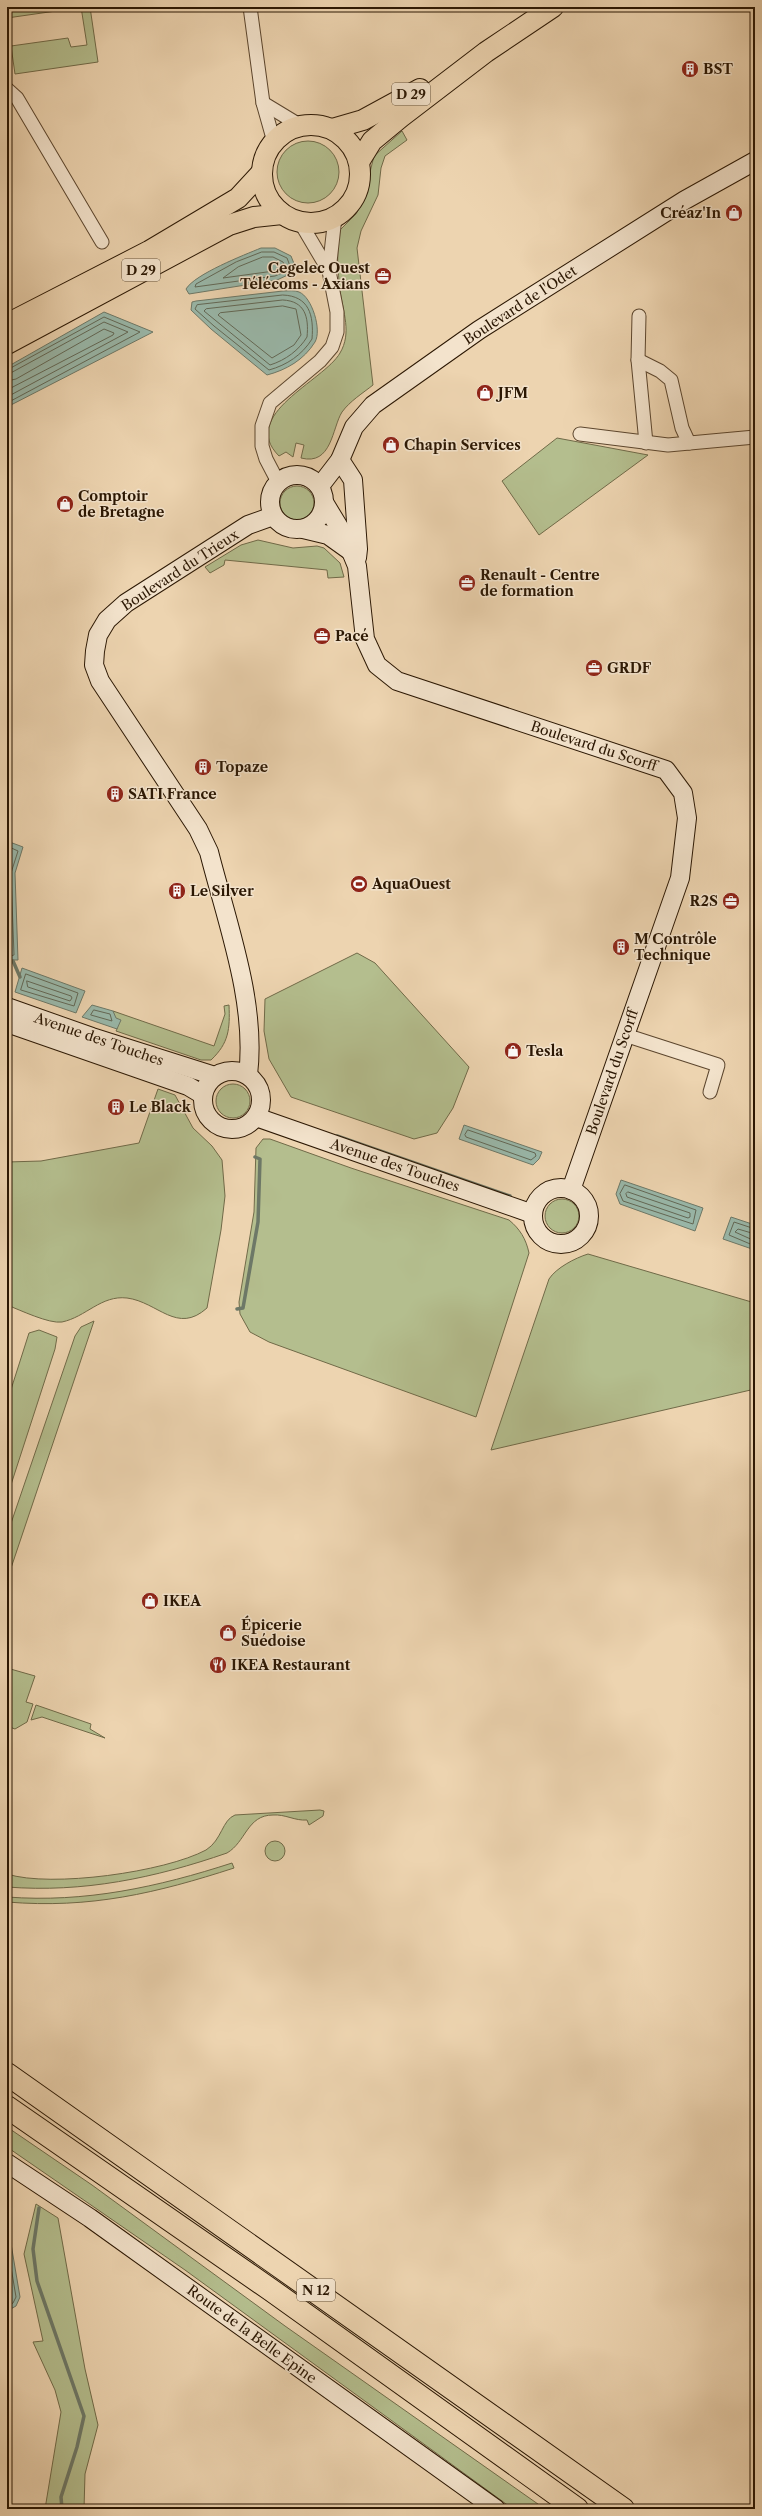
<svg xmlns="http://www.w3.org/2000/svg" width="762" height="2516" viewBox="0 0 762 2516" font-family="'Libre Caslon Text',serif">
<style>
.green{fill:#b4be8e;stroke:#706a48}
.water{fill:#99b8aa;stroke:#6d7867}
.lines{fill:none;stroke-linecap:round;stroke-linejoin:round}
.shore{stroke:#626856;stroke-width:1}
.stream{stroke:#6d7867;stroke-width:3.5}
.street-casing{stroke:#5c462e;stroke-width:15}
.secondary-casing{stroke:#2b1703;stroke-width:20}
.primary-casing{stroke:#2b1703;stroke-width:22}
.highway-casing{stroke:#2b1703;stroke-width:24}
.street{stroke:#f3e3cc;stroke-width:13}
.secondary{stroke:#f3e3cc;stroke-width:18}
.primary{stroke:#edd4b0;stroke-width:20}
.highway{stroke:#edd4b0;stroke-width:22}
.labels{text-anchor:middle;stroke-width:3;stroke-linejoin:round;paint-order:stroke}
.shield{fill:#f3e3cc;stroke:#67543f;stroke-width:1}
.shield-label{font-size:13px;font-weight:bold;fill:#2b1703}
.poi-label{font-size:14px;font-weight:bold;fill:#2b1703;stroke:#f3e3cc;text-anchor:start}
.street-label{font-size:14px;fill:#2b1703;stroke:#f3e3cc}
</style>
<rect width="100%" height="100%" fill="#edd4b0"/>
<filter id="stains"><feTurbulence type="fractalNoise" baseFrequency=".005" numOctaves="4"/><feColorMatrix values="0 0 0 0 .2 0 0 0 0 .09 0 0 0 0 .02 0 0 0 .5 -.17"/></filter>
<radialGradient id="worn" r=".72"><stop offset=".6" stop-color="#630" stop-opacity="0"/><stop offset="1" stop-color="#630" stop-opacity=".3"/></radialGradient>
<!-- green -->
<g class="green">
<path d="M 7,7 L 63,7 L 63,10 L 7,18 Z"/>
<path d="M 81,7 L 90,7 L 98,62 L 15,74 L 11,46 L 68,38 L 71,47 L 87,45 Z"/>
<path d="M 402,131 L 407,140 L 385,156 L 381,168 L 378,195 L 361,231 L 357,248 L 373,385 C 363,393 350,401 342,412 C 332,428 332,466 301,458 L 304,445 L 296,443 L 293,457 L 286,452 L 279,456 C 238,415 324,381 340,353 C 352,333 343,312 340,291 C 338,271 336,250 340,230 L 356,214 L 363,200 L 374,156 Z"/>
<circle cx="308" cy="172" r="31"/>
<path d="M 557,438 L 648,455 L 539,535 L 502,481 Z"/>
<circle cx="297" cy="503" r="17"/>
<path d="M 258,540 L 293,548 L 317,546 L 324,548 L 340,563 L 344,577 L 328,578 L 327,570 L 225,560 L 224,565 L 210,573 L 205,567 L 241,545 Z"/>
<path d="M 357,953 L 375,963 L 469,1067 L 453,1108 L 437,1133 L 414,1139 L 291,1097 L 269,1059 L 264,1031 L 265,999 Z"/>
<path d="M 229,1005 C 230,1029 229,1043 211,1060 L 201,1060 L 116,1031 L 117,1029 L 113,1011 L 214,1046 L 225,1014 L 224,1006 Z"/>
<circle cx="233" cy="1101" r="17"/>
<path d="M 158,1089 L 175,1095 L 193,1128 L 212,1146 L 222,1160 L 225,1196 L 221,1230 L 207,1308 C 177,1335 158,1302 127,1298 C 101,1295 86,1317 62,1322 C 49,1324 20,1310 7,1305 L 7,1162 L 41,1161 L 139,1143 Z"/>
<path d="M 263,1139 L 270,1139 L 351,1168 L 509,1220 C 520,1229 526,1239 529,1253 L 476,1417 L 269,1342 L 250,1332 L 240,1314 L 239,1302 L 254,1212 L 256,1148 Z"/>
<circle cx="562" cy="1216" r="17"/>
<path d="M 588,1254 L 755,1303 L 755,1389 L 491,1450 L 549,1279 C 556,1268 575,1258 588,1254 Z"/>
<path d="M 94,1321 L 7,1580 L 7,1535 L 75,1336 L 81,1327 Z"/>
<path d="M 39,1330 L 57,1337 L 55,1349 L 7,1497 L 7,1402 L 29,1333 Z"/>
<path d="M 7,1668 L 35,1676 L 26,1702 L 33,1704 L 27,1722 L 15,1729 L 7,1726 Z"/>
<path d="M 36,1705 L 91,1724 L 90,1729 L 105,1738 L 42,1717 L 31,1720 Z"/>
<path d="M 320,1810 L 324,1811 L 323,1816 L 309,1825 L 307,1820 C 295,1821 285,1814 273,1815 C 247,1815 246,1842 227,1853 C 155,1878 83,1893 7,1887 L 7,1874 C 51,1888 165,1872 206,1850 C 222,1840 222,1820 235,1815 Z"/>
<circle cx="275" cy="1851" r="10"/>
<path d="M 232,1863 L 234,1868 C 157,1893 90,1909 7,1902 L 7,1897 C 85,1903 158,1887 232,1863 Z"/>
<path d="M 7,2127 L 92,2185 L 285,2326 L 545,2509 L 513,2509 L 185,2270 L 7,2147 Z"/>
<path d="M 36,2204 L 58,2218 L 85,2369 L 98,2425 L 85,2474 L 84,2509 L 45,2509 L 61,2412 L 55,2390 L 33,2342 L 43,2341 L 24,2254 Z"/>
</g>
<!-- water -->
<g class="water">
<path d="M 261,248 L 275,248 L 291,256 L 295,266 L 292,273 L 277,280 L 189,294 L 186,289 C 195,274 244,255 261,248 Z"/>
<path d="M 283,291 C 288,291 295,290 299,292 C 312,297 322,330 315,342 C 304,360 286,370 267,375 L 211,329 L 191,310 L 192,302 L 196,301 Z"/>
<path d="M 104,312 L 153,332 L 7,407 L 7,367 Z"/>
<path d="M 7,841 L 23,847 L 15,873 L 18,960 L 7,960 Z"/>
<path d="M 22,968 L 85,991 L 76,1013 L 15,992 Z"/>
<path d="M 92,1005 L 113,1011 L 116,1018 L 121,1020 L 117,1029 L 82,1017 Z"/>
<path d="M 464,1125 L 542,1152 L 539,1159 L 533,1165 L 459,1139 Z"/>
<path d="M 621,1180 L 703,1208 L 695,1231 L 620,1204 L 616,1194 Z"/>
<path d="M 731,1217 L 755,1225 L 755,1250 L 723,1239 Z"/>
<path d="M 7,2220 L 20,2297 L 16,2306 L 7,2311 Z"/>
</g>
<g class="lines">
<!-- shore -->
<g class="shore">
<path d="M 262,252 L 274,252 L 287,258 L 290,266 L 289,270 L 275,276 L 195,287 L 196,284 L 236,262 Z"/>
<path d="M 263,257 L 273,257 L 283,262 L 285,266 L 274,271 L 223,278 L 238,267 Z"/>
<path d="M 283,295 C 309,296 314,315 312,339 C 302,355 287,365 269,370 L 214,326 L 195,309 L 197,305 Z"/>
<path d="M 283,300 C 305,301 309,317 307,337 C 299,350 286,360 270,365 L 204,311 L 206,309 Z"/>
<path d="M 283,306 L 296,309 L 301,335 L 294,345 L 272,358 L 218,315 L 220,313 Z"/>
<path d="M 7,370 L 104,317 L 140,332 L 7,403"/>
<path d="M 7,375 L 104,322 L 128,332 L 7,397"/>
<path d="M 7,381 L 16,379 L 104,329 L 114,333 L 113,335 L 7,390"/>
<path d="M 7,846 L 18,851 L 11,873 L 14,955 L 7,957"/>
<path d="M 26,974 L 78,993 L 74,1006 L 21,990 Z"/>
<path d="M 27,981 L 71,996 L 72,998 L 70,1001 L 28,987 Z"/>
<path d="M 94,1010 L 110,1014 L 112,1021 L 91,1015 Z"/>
<path d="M 468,1130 L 535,1153 L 536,1156 L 531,1160 L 466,1137 L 465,1135 Z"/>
<path d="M 625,1185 L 696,1210 L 693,1224 L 623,1201 L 620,1194 Z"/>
<path d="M 628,1192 L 690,1213 L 690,1217 L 688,1218 L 627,1197 L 626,1194 Z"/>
<path d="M 755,1229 L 734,1222 L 729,1235 L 755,1246"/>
<path d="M 755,1234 L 738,1229 L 735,1232 L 755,1241"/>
<path d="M 7,2243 L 16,2297 L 13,2303 L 7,2307"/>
</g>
<!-- stream -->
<g class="stream">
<path d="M 13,961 L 20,977"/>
<path d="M 337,1136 L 510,1196"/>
<path d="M 237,1309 L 243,1308 L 258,1222 L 260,1159 L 255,1157"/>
<path d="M 39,2208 L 33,2249 L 37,2281 L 84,2416 L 77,2447 L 61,2497 L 62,2509"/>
</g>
<defs>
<g id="street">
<path d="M 250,7 L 263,103 L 274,142"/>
<path d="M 7,89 L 17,98 L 102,242"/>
<path d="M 263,103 L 301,126"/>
<path d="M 300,222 L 329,271"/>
<path d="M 639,316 L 638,360 L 646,443"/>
<path d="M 638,360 L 660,371 L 671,380 L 682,428 L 689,443"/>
<path d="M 580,434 L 668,445 L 755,437"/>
<path d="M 278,482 L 266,459 L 262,446 L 262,426 L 270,403 L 320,361 L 332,347 L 337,332 L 337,312 L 329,271 L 335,217"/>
<path d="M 625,1035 L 718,1065 L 710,1092"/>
</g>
<g id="secondary">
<path d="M 340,460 L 353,480 L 358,549 L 357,558"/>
<circle cx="297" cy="502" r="27"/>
<path d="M 320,486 L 340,460 L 354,427 L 373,405 L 479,330 L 685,200 L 755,161"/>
<path d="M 325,504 L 345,537 L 357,566 L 365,639 L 377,665 L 397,681 L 666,770 L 683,793 L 687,818 L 680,878 L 571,1190"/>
<path d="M 303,529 L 328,535 L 349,550"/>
<path d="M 7,1007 L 92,1037 L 215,1076"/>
<path d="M 7,1023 L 188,1086 L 203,1095"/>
<circle cx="232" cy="1100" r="29"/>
<path d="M 248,1075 C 257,1003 227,923 209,852 L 198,829 L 100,681 L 94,665 L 95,651 L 98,635 L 107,620 L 126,603 L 248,525 L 273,516"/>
<path d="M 256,1117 L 533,1214"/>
<circle cx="561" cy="1216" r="28"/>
<path d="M 7,2163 L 90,2218 L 496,2509"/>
</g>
<g id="primary">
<circle cx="311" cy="174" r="49"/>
<path d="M 332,129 L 363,120 L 420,89"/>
<path d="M 359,162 L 372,141 L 401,117 L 486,52 L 553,7"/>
<path d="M 7,324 L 149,251 L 238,198 L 262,172"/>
<path d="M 7,344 L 229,225 L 254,217 L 282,214"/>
</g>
<g id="highway">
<path d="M 7,2074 L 623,2509"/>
<path d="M 7,2107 L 271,2290 L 577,2509"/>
</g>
</defs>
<!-- street casing -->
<use href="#street" class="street-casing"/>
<!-- secondary casing -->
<use href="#secondary" class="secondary-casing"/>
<!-- primary casing -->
<use href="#primary" class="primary-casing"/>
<!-- highway casing -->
<use href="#highway" class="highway-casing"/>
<!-- street -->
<use href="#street" class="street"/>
<!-- secondary -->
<use href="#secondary" class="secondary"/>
<!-- primary -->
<use href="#primary" class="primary"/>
<!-- highway -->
<use href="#highway" class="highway"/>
</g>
<!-- icons -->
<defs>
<symbol id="building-disc" viewBox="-11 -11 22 22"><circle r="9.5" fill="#8f2418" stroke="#f3e3cc"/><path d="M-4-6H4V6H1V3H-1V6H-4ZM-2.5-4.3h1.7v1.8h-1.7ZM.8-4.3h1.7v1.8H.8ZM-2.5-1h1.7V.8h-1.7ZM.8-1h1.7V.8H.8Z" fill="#fff"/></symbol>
<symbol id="shop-disc" viewBox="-11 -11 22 22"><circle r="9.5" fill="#8f2418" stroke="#f3e3cc"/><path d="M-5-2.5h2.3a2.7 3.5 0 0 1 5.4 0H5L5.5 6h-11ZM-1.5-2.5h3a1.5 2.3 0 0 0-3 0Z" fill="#fff"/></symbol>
<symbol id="office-disc" viewBox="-11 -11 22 22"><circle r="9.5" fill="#8f2418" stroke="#f3e3cc"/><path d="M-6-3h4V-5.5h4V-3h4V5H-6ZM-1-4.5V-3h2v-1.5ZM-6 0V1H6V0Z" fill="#fff"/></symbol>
<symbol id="stadium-disc" viewBox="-11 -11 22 22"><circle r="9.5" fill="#8f2418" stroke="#f3e3cc"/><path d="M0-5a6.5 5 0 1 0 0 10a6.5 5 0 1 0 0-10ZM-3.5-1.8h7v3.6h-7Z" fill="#fff"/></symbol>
<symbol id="restaurant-disc" viewBox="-11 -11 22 22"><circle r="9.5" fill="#8f2418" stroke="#f3e3cc"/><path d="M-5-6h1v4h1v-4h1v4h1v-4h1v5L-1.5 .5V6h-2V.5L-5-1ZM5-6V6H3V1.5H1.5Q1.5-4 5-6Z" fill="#fff"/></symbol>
</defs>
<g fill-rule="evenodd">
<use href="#building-disc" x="680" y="59" width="20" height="20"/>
<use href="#shop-disc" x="724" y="203" width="20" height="20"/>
<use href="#office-disc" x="373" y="266" width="20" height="20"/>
<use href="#shop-disc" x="475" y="383" width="20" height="20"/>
<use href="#shop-disc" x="381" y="435" width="20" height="20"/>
<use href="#shop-disc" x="55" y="494" width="20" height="20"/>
<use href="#office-disc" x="457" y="573" width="20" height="20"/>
<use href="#office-disc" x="312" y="626" width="20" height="20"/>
<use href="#office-disc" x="584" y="658" width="20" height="20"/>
<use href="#building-disc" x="193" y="757" width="20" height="20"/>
<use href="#building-disc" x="105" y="784" width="20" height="20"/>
<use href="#stadium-disc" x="349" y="874" width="20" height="20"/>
<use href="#building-disc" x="167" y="881" width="20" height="20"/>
<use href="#office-disc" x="721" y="891" width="20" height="20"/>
<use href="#building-disc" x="611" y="937" width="20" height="20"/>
<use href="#shop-disc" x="503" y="1041" width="20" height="20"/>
<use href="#building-disc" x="106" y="1097" width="20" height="20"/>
<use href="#shop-disc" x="140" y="1591" width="20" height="20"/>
<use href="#shop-disc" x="218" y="1623" width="20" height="20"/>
<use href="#restaurant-disc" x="208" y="1655" width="20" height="20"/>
</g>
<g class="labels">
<!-- shield labels -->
<g class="shield">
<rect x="392" y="83" width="38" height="22" rx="3"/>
<rect x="122" y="259" width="38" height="22" rx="3"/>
<rect x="297" y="2279" width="38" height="22" rx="3"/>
</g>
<g class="shield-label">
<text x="411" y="99">D 29</text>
<text x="141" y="275">D 29</text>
<text x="316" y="2295">N 12</text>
</g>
<!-- poi labels -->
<g class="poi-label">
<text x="703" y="74">BST</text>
<text x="721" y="218" text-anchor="end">Créaz'In</text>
<text x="370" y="273" text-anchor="end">Cegelec Ouest<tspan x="370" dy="16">Télécoms - Axians</tspan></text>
<text x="498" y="398">JFM</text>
<text x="404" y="450">Chapin Services</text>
<text x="78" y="501">Comptoir<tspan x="78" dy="16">de Bretagne</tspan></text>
<text x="480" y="580">Renault - Centre<tspan x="480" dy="16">de formation</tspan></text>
<text x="335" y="641">Pacé</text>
<text x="607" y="673">GRDF</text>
<text x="216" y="772">Topaze</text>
<text x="128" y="799">SATI France</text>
<text x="372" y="889">AquaOuest</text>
<text x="190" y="896">Le Silver</text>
<text x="718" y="906" text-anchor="end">R2S</text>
<text x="634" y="944">M Contrôle<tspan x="634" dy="16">Technique</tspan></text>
<text x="526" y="1056">Tesla</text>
<text x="129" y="1112">Le Black</text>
<text x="163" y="1606">IKEA</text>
<text x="241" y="1630">Épicerie<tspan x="241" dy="16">Suédoise</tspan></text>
<text x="231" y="1670">IKEA Restaurant</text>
</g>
<!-- street labels -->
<g class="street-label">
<text transform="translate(520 305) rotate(-33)" y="5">Boulevard de l'Odet</text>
<text transform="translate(180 570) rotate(-33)" y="5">Boulevard du Trieux</text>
<text transform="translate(594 746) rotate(18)" y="5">Boulevard du Scorff</text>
<text transform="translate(99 1039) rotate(19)" y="5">Avenue des Touches</text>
<text transform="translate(612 1072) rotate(-71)" y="5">Boulevard du Scorff</text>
<text transform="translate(395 1165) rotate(19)" y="5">Avenue des Touches</text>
<text transform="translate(252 2334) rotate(36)" y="5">Route de la Belle Epine</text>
</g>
</g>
<!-- margin -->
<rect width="762" height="2516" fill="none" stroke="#edd4b0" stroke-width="24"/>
<rect x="8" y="8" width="746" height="2500" fill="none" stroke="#2b1703" stroke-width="2"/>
<rect x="12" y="12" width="738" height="2492" fill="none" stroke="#2b1703"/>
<rect width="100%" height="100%" filter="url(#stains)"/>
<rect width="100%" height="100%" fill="url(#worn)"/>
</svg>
